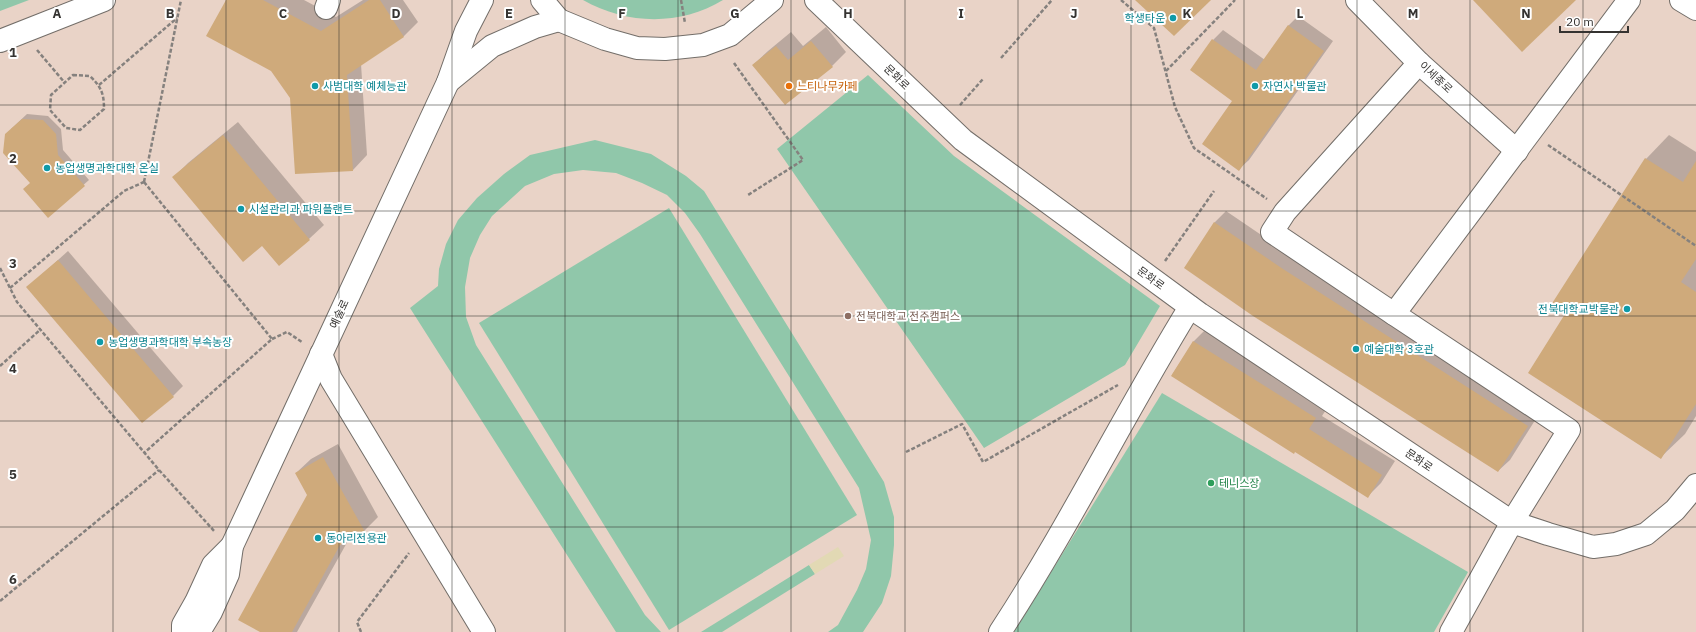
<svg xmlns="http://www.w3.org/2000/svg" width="1696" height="632" viewBox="0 0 1696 632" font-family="'IBM Plex Sans','Noto Sans KR',sans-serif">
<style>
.education{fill:#e9d3c7}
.green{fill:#90c7aa}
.sand{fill:#e2d9b4}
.shadow{fill:#0003}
.building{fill:#cfaa7b}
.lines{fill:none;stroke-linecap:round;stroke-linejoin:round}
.minor-casing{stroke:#736e69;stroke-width:24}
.path{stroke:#85817e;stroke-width:2.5;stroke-dasharray:4 2;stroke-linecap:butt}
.minor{stroke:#fff;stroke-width:22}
.grid{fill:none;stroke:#353331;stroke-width:1;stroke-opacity:0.55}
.culture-dot{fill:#0f9aa8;stroke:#fff;stroke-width:1.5}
.food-dot{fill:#e8710a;stroke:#fff;stroke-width:1.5}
.education-dot{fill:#8d6e63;stroke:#fff;stroke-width:1.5}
.leisure-dot{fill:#2e9e5b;stroke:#fff;stroke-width:1.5}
.labels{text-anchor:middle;stroke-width:4;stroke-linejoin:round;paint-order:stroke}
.culture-label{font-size:11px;fill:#0d838f;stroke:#fff;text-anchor:start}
.street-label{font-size:11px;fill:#353331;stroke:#fff}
.food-label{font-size:11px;fill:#c56008;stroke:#fff;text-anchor:start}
.education-label{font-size:11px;fill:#785e54;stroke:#fff;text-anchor:start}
.leisure-label{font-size:11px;fill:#27864d;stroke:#fff;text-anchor:start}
.grid-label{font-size:13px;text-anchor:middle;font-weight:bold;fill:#353331;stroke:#fff;stroke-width:4;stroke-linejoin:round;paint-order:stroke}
</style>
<rect width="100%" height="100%" fill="#e6e1db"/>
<!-- education -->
<rect class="education" x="0" y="0" width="1696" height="632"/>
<!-- green -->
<g class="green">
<path d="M 0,0 L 29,0 L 0,11 Z"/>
<path d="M 583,0 L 723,0 C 680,26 627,25 583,0 Z"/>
<path d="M 868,75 L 954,156 L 1160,306 L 1125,365 L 984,448 L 777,149 Z"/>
<path d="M 595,140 L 651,154 L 686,176 L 704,191 L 884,482 L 894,517 L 894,545 L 891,576 L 882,603 L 863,632 L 828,632 L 838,625 L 857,590 L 866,569 L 871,540 L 859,488 L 700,234 L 685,213 L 667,195 L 642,183 L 616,173 L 583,170 L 554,174 L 525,186 L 492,216 L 480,235 L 470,258 L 465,287 L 466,317 L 476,345 L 645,615 L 661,632 L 616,632 L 410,308 L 438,286 L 439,269 L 446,244 L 458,220 L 477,198 L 504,174 L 530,155 Z"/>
<path d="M 669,208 L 857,515 L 669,630 L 479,323 Z"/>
<path d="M 1162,393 L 1468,572 L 1434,632 L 1014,632 Z"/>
<path d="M 809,565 L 815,574 L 722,632 L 701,632 Z"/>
</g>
<!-- sand -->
<path class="sand" d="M 838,547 L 844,556 L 815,574 L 809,565 Z"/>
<!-- shadow -->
<g class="shadow">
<path d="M 227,0 L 304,0 L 336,17 L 363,0 L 403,0 L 418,22 L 404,36 L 361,64 L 367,155 L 353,170 L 291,98 Z"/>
<path d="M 1298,16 L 1333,41 L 1249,160 L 1239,169 L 1234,100 L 1191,70 L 1213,40 L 1223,30 L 1265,60 L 1288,26 Z"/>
<path d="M 826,27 L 846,52 L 832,66 L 753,65 L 768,51 L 791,32 L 803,46 Z"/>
<path d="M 27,114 L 48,116 L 61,129 L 63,150 L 89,180 L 48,216 L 31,183 L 11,129 Z"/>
<path d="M 238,122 L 324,225 L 309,239 L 262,245 L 174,177 L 188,163 Z"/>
<path d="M 1669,135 L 1696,152 L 1696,416 L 1685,434 L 1661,457 L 1567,314 L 1646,159 Z"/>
<path d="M 1226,211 L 1295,258 L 1539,414 L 1510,460 L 1498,471 L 1185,268 L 1215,222 Z"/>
<path d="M 68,251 L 183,386 L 173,396 L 28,287 Z"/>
<path d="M 1207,328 L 1329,405 L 1322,416 L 1395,461 L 1381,483 L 1368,496 L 1172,375 L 1194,341 Z"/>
<path d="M 338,444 L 378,517 L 364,531 L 349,539 L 297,632 L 262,632 L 308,495 L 296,473 L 311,459 Z"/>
</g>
<!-- building -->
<g class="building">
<path d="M 226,0 L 263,0 L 321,31 L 369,0 L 380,0 L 404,37 L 347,75 L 353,171 L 295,174 L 290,98 L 271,71 L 206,36 Z"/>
<path d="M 1135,0 L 1211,0 L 1174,36 Z"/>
<path d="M 1473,0 L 1576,0 L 1522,52 Z"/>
<path d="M 1288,25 L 1324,51 L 1239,171 L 1202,144 L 1232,101 L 1190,70 L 1212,39 L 1256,70 Z"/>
<path d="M 811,41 L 833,67 L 785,105 L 752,65 L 776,46 L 788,60 Z"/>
<path d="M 22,119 L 43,120 L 56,134 L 58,155 L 85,186 L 48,218 L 23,189 L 30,183 L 3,153 L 5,134 Z"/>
<path d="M 223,135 L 310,240 L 279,266 L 262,246 L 243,262 L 172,177 Z"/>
<path d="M 1645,158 L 1683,182 L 1696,161 L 1696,259 L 1681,282 L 1696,292 L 1696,404 L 1661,459 L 1528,373 L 1565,314 L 1551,305 Z"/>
<path d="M 1214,222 L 1283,269 L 1528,426 L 1498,472 L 1253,316 L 1184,268 Z"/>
<path d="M 58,260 L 174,397 L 142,423 L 26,287 Z"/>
<path d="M 1193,341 L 1316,418 L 1309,429 L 1382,475 L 1368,498 L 1295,452 L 1294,454 L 1171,376 Z"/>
<path d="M 323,457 L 365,532 L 340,545 L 292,632 L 260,632 L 238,620 L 307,495 L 295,473 Z"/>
</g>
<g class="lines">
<defs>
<g id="minor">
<path d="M 542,0 L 559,20 L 605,39 L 637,48 L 665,49 L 703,45 L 730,35 L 772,0"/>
<path d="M 816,0 L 963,140 L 1200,314 L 1512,522 L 1548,534 L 1593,547 L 1616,544 L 1646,534 L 1675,510 L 1696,485"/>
<path d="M 1357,0 L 1419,63 L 1517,151"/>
<path d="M 1681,0 L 1696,9"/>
<path d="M 326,8 L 329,0"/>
<path d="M 0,41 L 104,0"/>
<path d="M 448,82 L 492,46 L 535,27 L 559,20"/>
<path d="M 1394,314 L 1272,232 L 1285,212 L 1419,63"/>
<path d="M 321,354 L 331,379 L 484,632"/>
<path d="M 183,632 L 183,625 L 196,602 L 213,565 L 232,546"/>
<path d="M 199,632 L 211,612 L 228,574 L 232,546 L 448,82 L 466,31 L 482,0"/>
<path d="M 1000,632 C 1069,527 1124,414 1190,307"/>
<path d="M 1451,632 L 1512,522 L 1569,430 L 1394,314 L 1629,0"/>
</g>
</defs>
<!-- minor casing -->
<use href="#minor" class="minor-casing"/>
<!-- path -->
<g class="path">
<path d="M 681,0 L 685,23"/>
<path d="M 1121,0 L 1154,28 L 1175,107 L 1194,148 L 1267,199"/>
<path d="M 37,50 L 65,83"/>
<path d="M 1001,58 L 1052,0"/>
<path d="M 734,63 L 803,160 L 748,195"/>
<path d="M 1166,71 L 1235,0"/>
<path d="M 73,75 L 90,76 C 101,87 104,93 104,109 L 80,130 L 66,128 L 50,110 L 51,95 Z"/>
<path d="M 99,85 L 177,18"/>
<path d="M 960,105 L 983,79"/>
<path d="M 1548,145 L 1696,246"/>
<path d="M 144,182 L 272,339 L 144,453"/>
<path d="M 144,182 L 181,0"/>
<path d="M 1165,261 L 1214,191"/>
<path d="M 0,268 L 17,302 L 159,470 L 215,532"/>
<path d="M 10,288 L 124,191 L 144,182"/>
<path d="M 272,339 L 287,332 L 302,342"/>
<path d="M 0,366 L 41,329"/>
<path d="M 906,452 L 962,424 L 983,462 L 1118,385"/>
<path d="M 0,601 L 159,470"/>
<path d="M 361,632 L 357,622 L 409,553"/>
</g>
<!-- minor -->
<use href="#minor" class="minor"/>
</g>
<!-- grid -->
<path class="grid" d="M 113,0 L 113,632M 226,0 L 226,632M 339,0 L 339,632M 452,0 L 452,632M 565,0 L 565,632M 678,0 L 678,632M 791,0 L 791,632M 905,0 L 905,632M 1018,0 L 1018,632M 1131,0 L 1131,632M 1244,0 L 1244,632M 1357,0 L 1357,632M 1470,0 L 1470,632M 1583,0 L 1583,632M 0,105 L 1696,105M 0,211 L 1696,211M 0,316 L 1696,316M 0,421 L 1696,421M 0,527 L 1696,527"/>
<!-- markers -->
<g class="culture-dot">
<circle cx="1173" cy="18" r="4"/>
<circle cx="315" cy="86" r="4"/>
<circle cx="1255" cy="86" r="4"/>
<circle cx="47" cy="168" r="4"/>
<circle cx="241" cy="209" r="4"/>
<circle cx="1627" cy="309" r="4"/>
<circle cx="100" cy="342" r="4"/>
<circle cx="1356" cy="349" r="4"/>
<circle cx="318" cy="538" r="4"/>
</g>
<circle class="food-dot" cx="789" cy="86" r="4"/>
<circle class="education-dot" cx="848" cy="316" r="4"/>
<circle class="leisure-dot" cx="1211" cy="483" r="4"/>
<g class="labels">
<!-- culture labels -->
<g class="culture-label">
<text x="1165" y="22" text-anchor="end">학생타운</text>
<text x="323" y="90">사범대학 예체능관</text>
<text x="1263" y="90">자연사 박물관</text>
<text x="55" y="172">농업생명과학대학 온실</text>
<text x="249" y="213">시설관리과 파워플랜트</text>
<text x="1619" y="313" text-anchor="end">전북대학교박물관</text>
<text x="108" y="346">농업생명과학대학 부속농장</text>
<text x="1364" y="353">예술대학 3호관</text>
<text x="326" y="542">동아리전용관</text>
</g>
<!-- street labels -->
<g class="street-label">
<text transform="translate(897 77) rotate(44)" y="4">문화로</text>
<text transform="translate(1436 77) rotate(43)" y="4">이세종로</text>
<text transform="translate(1151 278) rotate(36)" y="4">문화로</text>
<text transform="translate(339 314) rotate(-65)" y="4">예술로</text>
<text transform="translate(1419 460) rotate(34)" y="4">문화로</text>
</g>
<!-- food labels -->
<g class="food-label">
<text x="797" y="90">느티나무카페</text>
</g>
<!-- education labels -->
<g class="education-label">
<text x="856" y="320">전북대학교 전주캠퍼스</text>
</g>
<!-- leisure labels -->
<g class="leisure-label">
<text x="1219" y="487">테니스장</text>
</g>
</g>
<g class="grid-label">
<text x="57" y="18">A</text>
<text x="170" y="18">B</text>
<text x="283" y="18">C</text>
<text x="396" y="18">D</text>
<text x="509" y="18">E</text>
<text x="622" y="18">F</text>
<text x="735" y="18">G</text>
<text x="848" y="18">H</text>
<text x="961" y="18">I</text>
<text x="1074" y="18">J</text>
<text x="1187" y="18">K</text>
<text x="1300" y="18">L</text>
<text x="1413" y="18">M</text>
<text x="1526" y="18">N</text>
<text x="13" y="57">1</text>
<text x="13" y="163">2</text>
<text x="13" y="268">3</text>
<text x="13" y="373">4</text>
<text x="13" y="479">5</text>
<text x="13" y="584">6</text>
</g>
<!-- scale -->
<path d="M1560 26v6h68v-6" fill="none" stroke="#353331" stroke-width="2"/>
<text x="1566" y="26" font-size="12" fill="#353331" stroke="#ffffff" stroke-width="3" paint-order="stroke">20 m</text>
</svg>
